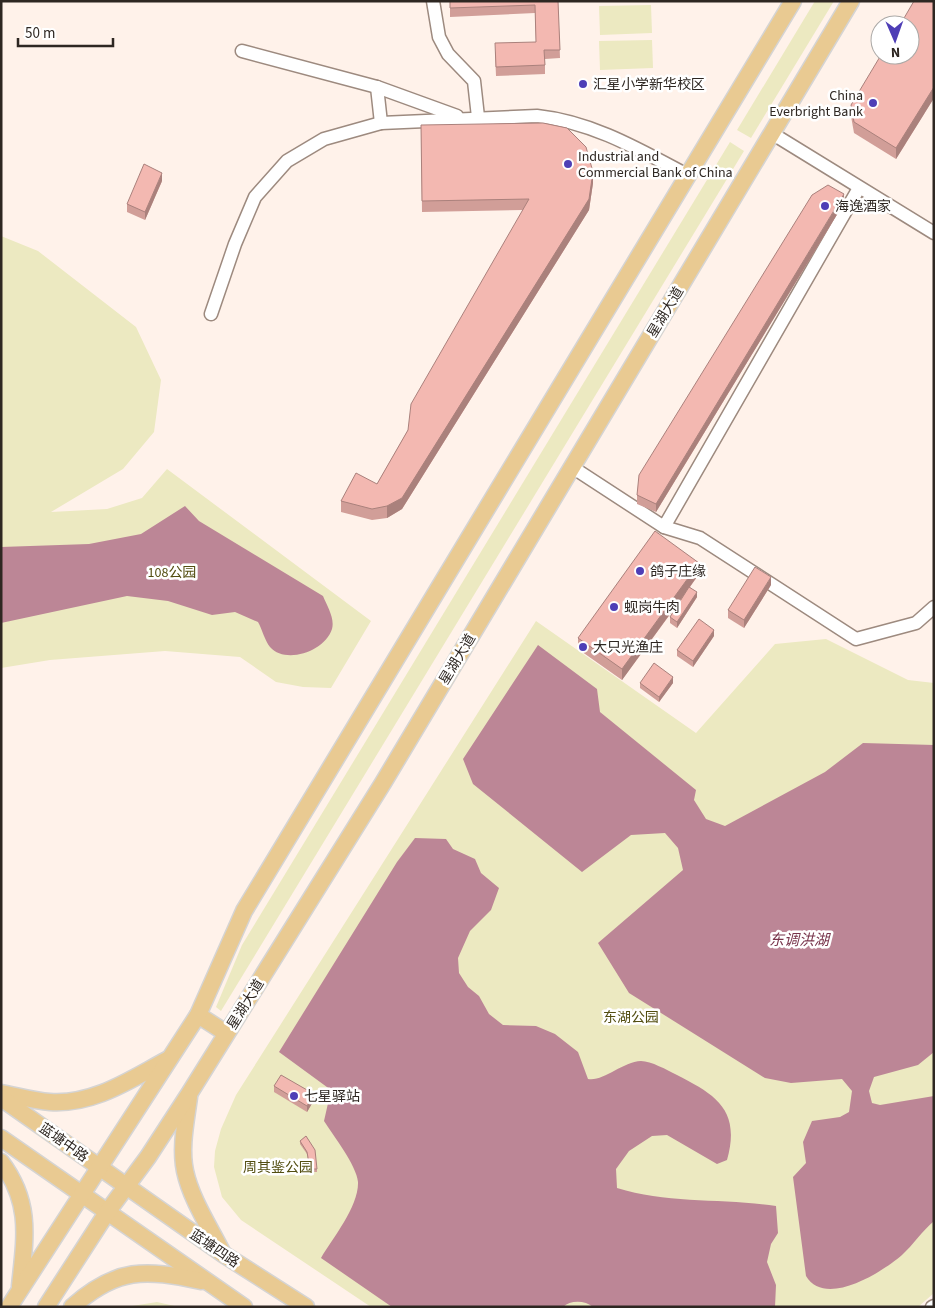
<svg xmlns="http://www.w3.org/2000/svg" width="935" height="1308" viewBox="0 0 935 1308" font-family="'Source Sans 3','Noto Sans SC',sans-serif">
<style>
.green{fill:#ece9c1}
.water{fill:#bc8696}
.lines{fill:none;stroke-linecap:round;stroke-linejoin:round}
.minor-casing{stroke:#9d8a7f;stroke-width:15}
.major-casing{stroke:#d5d4d3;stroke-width:19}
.minor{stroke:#fff;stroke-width:12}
.major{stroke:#e9ca92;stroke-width:16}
.wall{fill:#d19e98}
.shaded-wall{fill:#aa817c}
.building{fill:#f3b8b1;stroke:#aa817c}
.poi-dot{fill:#4e3eb6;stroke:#fff;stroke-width:2}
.labels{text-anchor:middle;stroke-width:5;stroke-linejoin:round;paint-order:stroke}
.poi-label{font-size:14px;fill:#2e2722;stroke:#fff;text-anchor:start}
.street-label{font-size:14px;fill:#2e2722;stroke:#fff}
.park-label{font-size:14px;fill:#534e11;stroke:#fff}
.water-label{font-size:15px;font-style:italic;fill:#78344b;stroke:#fff}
</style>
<rect width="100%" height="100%" fill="#fff2ea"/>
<!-- green -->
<g class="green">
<path d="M 815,1 L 834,1 L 751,138 L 737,130 Z"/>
<path d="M 651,5 L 652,33 L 600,35 L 599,6 Z"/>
<path d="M 652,40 L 653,68 L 600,70 L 599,41 Z"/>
<path d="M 730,142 L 744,151 L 221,1011 L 216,1007 L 242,945 Z"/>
<path d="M 1,236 L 38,251 L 136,327 L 161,380 L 154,432 L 123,469 L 51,512 L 107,509 L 142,498 L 167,469 L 371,621 L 331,688 L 303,687 L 276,682 L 240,657 L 165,651 L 50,660 L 1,668 Z"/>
<path d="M 536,621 L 696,733 L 775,644 L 826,639 L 908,680 L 934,683 L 934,1293 L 918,1307 L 371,1307 L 241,1220 L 222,1197 L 214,1167 L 215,1151 L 221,1129 L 236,1095 Z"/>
<path d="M 157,1302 L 179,1307 L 126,1307 Z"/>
</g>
<!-- water -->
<g class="water">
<path d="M 185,506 L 199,521 L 323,596 C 327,606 335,618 332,629 C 325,651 286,665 270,647 C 265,641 262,629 258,622 L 235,612 L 212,615 L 168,601 L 127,596 L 1,623 L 1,547 L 89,544 L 141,534 Z"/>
<path d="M 538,645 L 597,689 L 600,712 L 696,790 L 694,800 L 706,819 L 725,826 L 825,772 L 863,743 L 934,745 L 934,1052 L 918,1065 L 874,1077 L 869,1091 L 872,1103 L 880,1105 L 934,1096 L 934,1221 C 922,1231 913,1245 902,1255 C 881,1273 825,1308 806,1276 L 793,1177 L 806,1163 L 803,1142 L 812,1121 L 840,1117 L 849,1112 L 852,1091 L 842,1079 L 791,1083 L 765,1078 L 629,993 L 598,943 L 683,870 L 678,848 L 665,833 L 631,835 L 582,872 L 473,784 L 463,759 Z"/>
<path d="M 415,838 L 446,839 L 453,849 L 475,859 L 481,873 L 499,888 L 491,910 L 470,931 L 458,958 L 459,973 L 468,987 L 479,996 L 489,1014 L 503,1025 L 536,1026 L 555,1034 L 578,1052 L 588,1079 C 603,1082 622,1062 641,1061 C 651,1061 667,1070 677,1075 C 716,1095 741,1110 727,1160 L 717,1164 L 667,1135 L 652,1136 L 629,1151 L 616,1169 L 617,1188 C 668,1204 723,1198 776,1206 L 778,1233 L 771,1244 L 767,1262 L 776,1285 L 775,1307 L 593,1307 C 585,1300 570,1300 563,1307 L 392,1307 L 321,1258 C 333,1238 359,1206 358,1182 C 357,1166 333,1135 324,1121 L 331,1090 L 279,1052 L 397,862 Z"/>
</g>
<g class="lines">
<defs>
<g id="minor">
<path d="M 433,1 L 439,37 L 448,54 L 474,81 L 478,117"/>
<path d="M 242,51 L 377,87 L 457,116"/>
<path d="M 377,87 L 381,123"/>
<path d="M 773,134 L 934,233"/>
<path d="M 211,314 L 235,244 L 255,197 L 287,161 L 324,139 L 381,123 L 537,116 C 593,122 640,150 689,176"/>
<path d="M 572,467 L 664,527 L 859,188"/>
<path d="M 664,527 L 700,538 L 856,639 L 916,623 L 934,607"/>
<path d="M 932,1307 L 934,1306"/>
</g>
<g id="major">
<path d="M 198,1015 L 226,1033"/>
<path d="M 1,1093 C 17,1096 34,1101 50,1102 C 94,1105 131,1079 167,1060"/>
<path d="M 189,1097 C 186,1121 180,1147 185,1171 C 191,1199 209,1226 222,1252"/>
<path d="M 1,1098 L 223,1254 L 306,1307"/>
<path d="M 1,1138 L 244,1307"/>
<path d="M 1,1162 C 32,1203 25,1238 20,1286"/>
<path d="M 9,1307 L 198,1015 L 244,911 L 793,1"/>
<path d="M 46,1307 L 108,1211 L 148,1157 L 189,1094 L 383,783 L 851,1"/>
<path d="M 72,1307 C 117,1267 145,1269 201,1281"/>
</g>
</defs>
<!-- minor casing -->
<use href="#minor" class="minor-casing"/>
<!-- major casing -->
<use href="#major" class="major-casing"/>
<!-- minor -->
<use href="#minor" class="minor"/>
<!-- major -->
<use href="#major" class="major"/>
</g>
<!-- wall -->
<g class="wall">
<path d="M 450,1 L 558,1 L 560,58 L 545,59 L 545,74 L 496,76 L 495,52 L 536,42 L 535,13 L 450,17 Z"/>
<path d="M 934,1 L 934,98 L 896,159 L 854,133 L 851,116 L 851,105 Z"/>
<path d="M 421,125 L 593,183 L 589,210 L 402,509 L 387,518 L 372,520 L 341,512 L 341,501 L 377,484 L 408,430 L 523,210 L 422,212 Z"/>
<path d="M 162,181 L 145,220 L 127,212 L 127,204 Z"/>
<path d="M 844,203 L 656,512 L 637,504 L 637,495 Z"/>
<path d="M 699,574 L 690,587 L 697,597 L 677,628 L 670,623 L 670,617 L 682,598 L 622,680 L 578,649 L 578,638 Z"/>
<path d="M 771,585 L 744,628 L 728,618 L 728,610 Z"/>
<path d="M 714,636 L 693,667 L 677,656 L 677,650 Z"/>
<path d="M 640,683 L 673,683 L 659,702 L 640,688 Z"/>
<path d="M 274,1086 L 314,1100 L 307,1112 L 274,1092 Z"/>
<path d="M 306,1136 L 317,1169 L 317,1172 L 310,1172 L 307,1154 L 300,1144 L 300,1141 Z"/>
</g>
<!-- shaded-wall -->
<g class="shaded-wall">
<path d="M 934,87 L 934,98 L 896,159 L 896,148 Z"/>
<path d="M 593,172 L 593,183 L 589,210 L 402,509 L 387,518 L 387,506 Z"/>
<path d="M 162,173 L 162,181 L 145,220 L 145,212 Z"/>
<path d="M 844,194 L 844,203 L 656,512 L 656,504 Z"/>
<path d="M 699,563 L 699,574 L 622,680 L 622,669 Z"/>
<path d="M 771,577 L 771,585 L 744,628 L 744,620 Z"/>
<path d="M 697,592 L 697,597 L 677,628 L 677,622 Z"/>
<path d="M 714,630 L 714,636 L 693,667 L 693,661 Z"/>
<path d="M 673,677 L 673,683 L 659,702 L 659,697 Z"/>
<path d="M 314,1094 L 314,1100 L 307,1112 L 307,1106 Z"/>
</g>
<!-- building -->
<g class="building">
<path d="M 450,1 L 558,1 L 560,50 L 544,50 L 545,65 L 496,67 L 495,43 L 536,42 L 535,5 L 450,8 Z"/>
<path d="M 914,1 L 934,1 L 934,87 L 896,148 L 854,122 L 851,105 L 881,55 L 910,55 L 910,25 L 900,25 Z"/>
<path d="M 543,123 L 567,128 L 586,147 L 593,172 L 589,199 L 402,498 L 387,506 L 372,509 L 341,501 L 356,473 L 377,484 L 408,430 L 411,404 L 529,199 L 422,201 L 421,125 Z"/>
<path d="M 144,164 L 162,173 L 145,212 L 127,204 Z"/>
<path d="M 828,185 L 844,194 L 656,504 L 637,495 L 639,475 L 812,195 Z"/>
<path d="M 655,531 L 699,563 L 622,669 L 578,638 Z"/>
<path d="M 755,567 L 771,577 L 744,620 L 728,610 Z"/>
<path d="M 689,587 L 697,592 L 677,622 L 670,617 Z"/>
<path d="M 699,619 L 714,630 L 693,661 L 677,650 Z"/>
<path d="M 654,663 L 673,677 L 659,697 L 640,683 Z"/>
<path d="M 281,1075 L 314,1094 L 307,1106 L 274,1086 Z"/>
<path d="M 306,1136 L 315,1150 L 317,1169 L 310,1169 L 307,1152 L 300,1141 Z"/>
</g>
<!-- markers -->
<g class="poi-dot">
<circle cx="583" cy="84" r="5"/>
<circle cx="873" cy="103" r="5"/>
<circle cx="568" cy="164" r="5"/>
<circle cx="825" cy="206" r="5"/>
<circle cx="640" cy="571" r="5"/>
<circle cx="614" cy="607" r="5"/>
<circle cx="583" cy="647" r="5"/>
<circle cx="294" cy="1096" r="5"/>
</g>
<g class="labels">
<!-- poi labels -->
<g class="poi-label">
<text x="593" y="89">汇星小学新华校区</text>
<text x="863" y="100" text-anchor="end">China<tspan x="863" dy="16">Everbright Bank</tspan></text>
<text x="578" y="161">Industrial and<tspan x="578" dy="16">Commercial Bank of China</tspan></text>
<text x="835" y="211">海逸酒家</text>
<text x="650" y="576">鸽子庄缘</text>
<text x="624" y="612">蚬岗牛肉</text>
<text x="593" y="652">大只光渔庄</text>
<text x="304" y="1101">七星驿站</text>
</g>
<!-- street labels -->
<g class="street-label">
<text transform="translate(665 312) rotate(-59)" y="5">星湖大道</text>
<text transform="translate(457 659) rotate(-59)" y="5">星湖大道</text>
<text transform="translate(245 1004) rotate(-58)" y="5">星湖大道</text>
<text transform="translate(64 1142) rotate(35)" y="5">蓝塘中路</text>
<text transform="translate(215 1248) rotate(34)" y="5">蓝塘四路</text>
</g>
<!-- park labels -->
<g class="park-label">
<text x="172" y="577">108公园</text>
<text x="631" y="1022">东湖公园</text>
<text x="278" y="1172">周其鉴公园</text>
</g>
<!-- water labels -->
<g class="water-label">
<text x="799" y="945">东调洪湖</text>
</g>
</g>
<!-- border -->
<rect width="935" height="1308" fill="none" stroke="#2e2722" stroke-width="5"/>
<!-- north arrow -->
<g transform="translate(895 40) rotate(178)"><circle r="24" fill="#ffffff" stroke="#aba9a7"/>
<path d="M0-4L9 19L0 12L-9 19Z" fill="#4e3eb6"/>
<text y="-8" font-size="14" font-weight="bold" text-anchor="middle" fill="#2e2722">N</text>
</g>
<!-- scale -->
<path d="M18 38v8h95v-8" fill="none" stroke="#2e2722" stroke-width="2.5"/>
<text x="25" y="38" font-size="15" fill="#2e2722" stroke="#ffffff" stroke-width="4" paint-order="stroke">50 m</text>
</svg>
